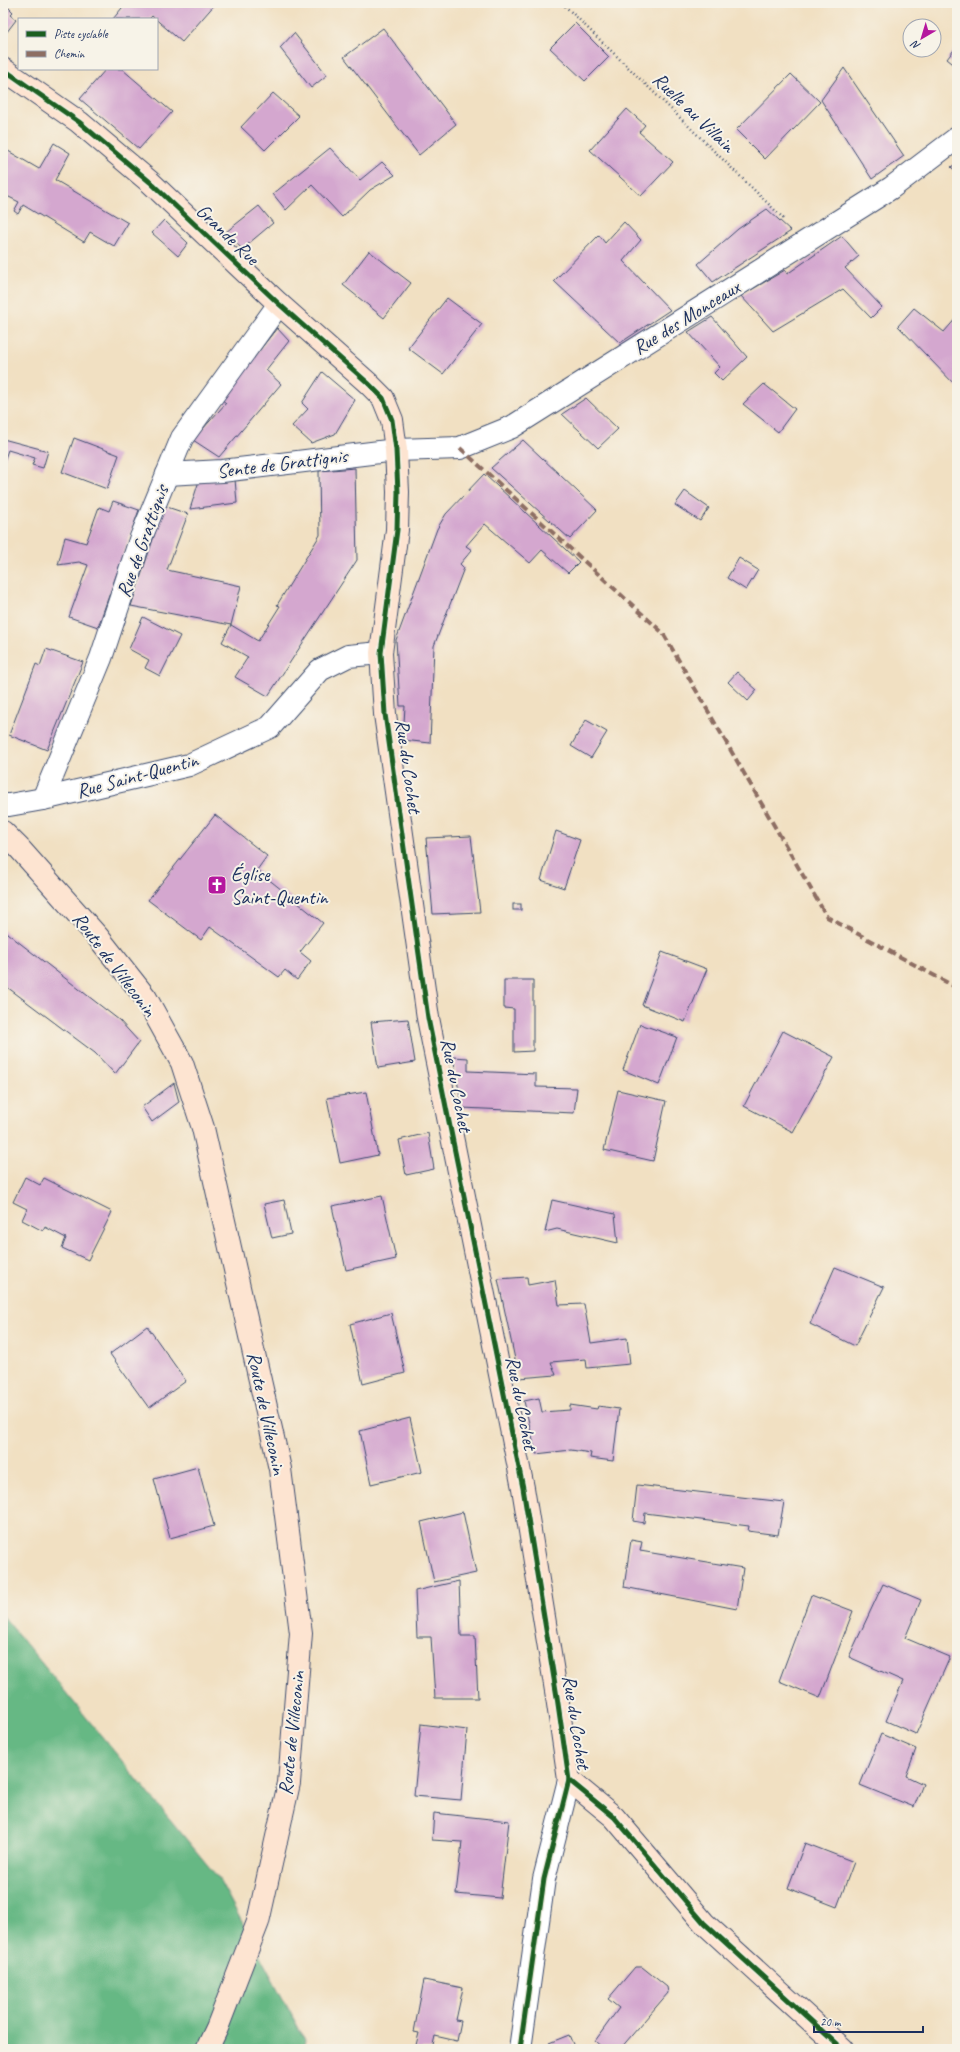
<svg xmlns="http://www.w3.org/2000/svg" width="960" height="2052" viewBox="0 0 960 2052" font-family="Caveat,sans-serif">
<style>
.forest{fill:#66b884;stroke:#407471}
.building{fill:#d4a7cf}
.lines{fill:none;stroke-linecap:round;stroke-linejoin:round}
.street-casing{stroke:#3b4a6d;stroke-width:24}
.secondary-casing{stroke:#3b4a6d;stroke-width:24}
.path{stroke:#3b4a6d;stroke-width:2.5;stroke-dasharray:1 3;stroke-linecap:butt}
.street{stroke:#fff;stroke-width:22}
.secondary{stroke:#fde4d1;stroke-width:22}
.quiet{stroke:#8d6e63;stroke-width:4;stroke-dasharray:8 4;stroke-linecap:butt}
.cycleway-casing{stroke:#f7f3e8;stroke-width:8}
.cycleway{stroke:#1b5e20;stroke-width:5}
.labels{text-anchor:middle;stroke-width:4;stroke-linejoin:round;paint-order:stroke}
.street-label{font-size:20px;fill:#1b2f5e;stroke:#f7f3e8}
.poi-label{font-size:20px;fill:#1b2f5e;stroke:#f7f3e8;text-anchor:start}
</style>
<rect width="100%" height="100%" fill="#f7f3e8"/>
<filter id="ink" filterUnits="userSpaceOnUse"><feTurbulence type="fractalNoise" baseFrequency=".025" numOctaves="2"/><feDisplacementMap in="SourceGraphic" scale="8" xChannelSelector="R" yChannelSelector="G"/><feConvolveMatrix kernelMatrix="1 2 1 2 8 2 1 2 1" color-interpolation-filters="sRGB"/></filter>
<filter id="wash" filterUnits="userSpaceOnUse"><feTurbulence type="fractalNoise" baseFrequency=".012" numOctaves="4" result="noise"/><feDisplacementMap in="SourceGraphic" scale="16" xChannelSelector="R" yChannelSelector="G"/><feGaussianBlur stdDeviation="0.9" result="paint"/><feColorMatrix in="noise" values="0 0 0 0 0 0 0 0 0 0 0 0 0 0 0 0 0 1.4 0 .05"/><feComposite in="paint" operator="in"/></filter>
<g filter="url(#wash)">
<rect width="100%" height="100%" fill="#f1e0c2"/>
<!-- forest -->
<path class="forest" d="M 3,1616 L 219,1879 L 305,2040 L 303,2049 L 3,2049 Z"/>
<g id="blocks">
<!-- building -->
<g class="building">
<path d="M 126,3 L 216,3 L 182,42 L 152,16 L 149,19 L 113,19 Z"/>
<path d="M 8,7 L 13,12 L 10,15 L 16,20 L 3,37 L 3,10 L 5,11 Z"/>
<path d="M 575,23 L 609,57 L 585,81 L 550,48 Z"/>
<path d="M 383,28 L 456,124 L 419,155 L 344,57 Z"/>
<path d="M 294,33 L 327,75 L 311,88 L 280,48 Z"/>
<path d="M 957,46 L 957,67 L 947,59 Z"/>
<path d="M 844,68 L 904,156 L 872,179 L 821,100 Z"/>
<path d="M 106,69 L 122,69 L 172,112 L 139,149 L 80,99 Z"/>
<path d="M 791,74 L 820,102 L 765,159 L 736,130 Z"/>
<path d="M 273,93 L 299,116 L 265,150 L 241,127 Z"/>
<path d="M 627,109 L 645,125 L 639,132 L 673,162 L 641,196 L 590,150 Z"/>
<path d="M 54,143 L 70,153 L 55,180 L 128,223 L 114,246 L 90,232 L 84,242 L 23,205 L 18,214 L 14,211 L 19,202 L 3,194 L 3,148 L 39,169 Z"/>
<path d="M 330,148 L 360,180 L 382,162 L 395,175 L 370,190 L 342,217 L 312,185 L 286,210 L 273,194 Z"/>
<path d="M 957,163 L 957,172 L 951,167 Z"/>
<path d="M 259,206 L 273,223 L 242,249 L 226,232 Z"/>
<path d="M 767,209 L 791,231 L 713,282 L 698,264 L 738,229 Z"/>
<path d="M 164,220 L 188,243 L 178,256 L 152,233 Z"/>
<path d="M 624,222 L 641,240 L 623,261 L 670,310 L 620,343 L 554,281 L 599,235 L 605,243 Z"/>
<path d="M 842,236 L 859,256 L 845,268 L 882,307 L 871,318 L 843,289 L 773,331 L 741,296 L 785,270 L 787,274 Z"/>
<path d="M 369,251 L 411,283 L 384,318 L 343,285 Z"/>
<path d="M 447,298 L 482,324 L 443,374 L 408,348 Z"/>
<path d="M 914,308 L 944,332 L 957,317 L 957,387 L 898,326 Z"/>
<path d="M 712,317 L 747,357 L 722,381 L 714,373 L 720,367 L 688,332 Z"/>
<path d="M 277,328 L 289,341 L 266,370 L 281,384 L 219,457 L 193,440 L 226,403 L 221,399 Z"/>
<path d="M 322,372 L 355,400 L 335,434 L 311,443 L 292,426 L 308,409 L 302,403 Z"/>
<path d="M 764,384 L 795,409 L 778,432 L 743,404 Z"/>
<path d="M 586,398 L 618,429 L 598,448 L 562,414 Z"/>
<path d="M 74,438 L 119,455 L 107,489 L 62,472 Z"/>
<path d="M 3,439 L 48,451 L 43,468 L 32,465 L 35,458 L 8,450 L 3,464 Z"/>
<path d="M 523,440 L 597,510 L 570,539 L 491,468 Z"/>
<path d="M 355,468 L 357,560 L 268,696 L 235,677 L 248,657 L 222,642 L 231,625 L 258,641 L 280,606 L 277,605 L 320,535 L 319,471 Z"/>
<path d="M 484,474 L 579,562 L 568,573 L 542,550 L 530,563 L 485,524 L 466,546 L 472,550 L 460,564 L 464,568 L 434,646 L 430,743 L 403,740 L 405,706 L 400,706 L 396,640 L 437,529 L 446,514 Z"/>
<path d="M 235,479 L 237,503 L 190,509 L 199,481 Z"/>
<path d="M 685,491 L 709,508 L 700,521 L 675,505 Z"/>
<path d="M 113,501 L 139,510 L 98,627 L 69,617 L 88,565 L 79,562 L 58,565 L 65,537 L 86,543 L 99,507 L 109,511 Z"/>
<path d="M 164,506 L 188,514 L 167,570 L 241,586 L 231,625 L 131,606 Z"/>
<path d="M 739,558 L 758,570 L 746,590 L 727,578 Z"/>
<path d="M 143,617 L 180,636 L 160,676 L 145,668 L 149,660 L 129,649 Z"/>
<path d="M 46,649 L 83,662 L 47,750 L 9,735 L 36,664 L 40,666 Z"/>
<path d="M 737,672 L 757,690 L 748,701 L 728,682 Z"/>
<path d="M 586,720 L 607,732 L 591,758 L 571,746 Z"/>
<path d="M 215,815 L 267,856 L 257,870 L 323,923 L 300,952 L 311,961 L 297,980 L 285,970 L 279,977 L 210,927 L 201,940 L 148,900 Z"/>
<path d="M 556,831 L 580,840 L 564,888 L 541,880 Z"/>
<path d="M 471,836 L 480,912 L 433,914 L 426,838 Z"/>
<rect x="513" y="904" width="8" height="6"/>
<path d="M 3,930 L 119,1020 L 139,1042 L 115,1074 L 95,1053 L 3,984 Z"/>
<path d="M 662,952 L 707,969 L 685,1022 L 642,1005 Z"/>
<path d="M 504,980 L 533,980 L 533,1051 L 514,1052 L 514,1009 L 504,1008 Z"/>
<path d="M 408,1019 L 415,1062 L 378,1068 L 371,1022 Z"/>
<path d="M 640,1024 L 677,1037 L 659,1085 L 623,1070 Z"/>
<path d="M 783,1031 L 834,1057 L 793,1132 L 744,1106 Z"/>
<path d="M 453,1057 L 468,1058 L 468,1071 L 536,1074 L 536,1087 L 577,1088 L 574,1113 L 462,1108 Z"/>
<path d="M 174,1083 L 179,1102 L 152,1122 L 142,1107 Z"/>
<path d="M 618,1090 L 666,1101 L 653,1161 L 604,1150 Z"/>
<path d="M 366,1092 L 378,1155 L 340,1163 L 327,1098 Z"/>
<path d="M 428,1133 L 434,1169 L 406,1175 L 399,1140 Z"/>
<path d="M 25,1177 L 40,1185 L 44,1178 L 112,1212 L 88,1260 L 62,1248 L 66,1238 L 45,1227 L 43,1231 L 22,1220 L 27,1209 L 13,1202 Z"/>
<path d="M 382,1196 L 396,1259 L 346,1270 L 332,1206 Z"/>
<path d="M 284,1200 L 291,1234 L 272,1238 L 264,1204 Z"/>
<path d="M 552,1200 L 615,1214 L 618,1243 L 557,1229 L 545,1232 Z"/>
<path d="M 835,1267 L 884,1287 L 855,1346 L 810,1324 Z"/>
<path d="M 527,1277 L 528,1285 L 555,1280 L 559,1305 L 584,1304 L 591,1343 L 627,1338 L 630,1364 L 587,1368 L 586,1359 L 551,1362 L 556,1375 L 519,1378 L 498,1279 Z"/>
<path d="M 391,1313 L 405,1373 L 363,1384 L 350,1324 Z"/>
<path d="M 147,1326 L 186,1381 L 149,1408 L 110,1354 Z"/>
<path d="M 539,1398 L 542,1412 L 570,1410 L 570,1405 L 597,1409 L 598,1406 L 619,1409 L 613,1461 L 590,1458 L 591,1453 L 571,1450 L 536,1454 L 524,1401 Z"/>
<path d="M 410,1418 L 422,1472 L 371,1484 L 360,1431 Z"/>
<path d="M 198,1467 L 214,1526 L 170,1538 L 154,1479 Z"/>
<path d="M 637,1485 L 784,1502 L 778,1535 L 748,1531 L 749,1526 L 645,1513 L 644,1523 L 633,1521 Z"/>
<path d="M 463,1512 L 476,1573 L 434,1582 L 421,1522 Z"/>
<path d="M 631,1540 L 642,1542 L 640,1551 L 743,1568 L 737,1609 L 624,1587 Z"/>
<path d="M 459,1581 L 461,1636 L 475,1636 L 478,1698 L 435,1698 L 431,1637 L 417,1637 L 415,1591 Z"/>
<path d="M 883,1584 L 921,1600 L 905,1638 L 950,1657 L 916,1734 L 886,1721 L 903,1681 L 849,1657 Z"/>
<path d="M 811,1595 L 853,1611 L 820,1698 L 779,1681 Z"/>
<path d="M 421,1724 L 467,1730 L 461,1800 L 414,1796 Z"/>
<path d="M 881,1734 L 916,1749 L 906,1776 L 923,1784 L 914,1807 L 860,1785 Z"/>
<path d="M 434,1813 L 509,1821 L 500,1898 L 456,1894 L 462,1842 L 432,1840 Z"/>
<path d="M 805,1843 L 854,1862 L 837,1907 L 788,1888 Z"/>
<path d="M 635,1967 L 642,1967 L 667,1987 L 668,1993 L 620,2049 L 604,2049 L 595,2041 L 619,2008 L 608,1999 Z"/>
<path d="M 424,1980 L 463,1988 L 456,2020 L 461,2021 L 457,2041 L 435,2036 L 432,2049 L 415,2049 L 419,2033 L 414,2032 Z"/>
<path d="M 569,2035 L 575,2049 L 552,2049 L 549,2043 Z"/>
</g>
</g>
</g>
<g filter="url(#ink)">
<use href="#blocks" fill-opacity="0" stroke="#3b4a6d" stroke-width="1"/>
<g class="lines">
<defs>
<g id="street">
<path d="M 167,474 L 222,471 L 396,450 L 460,448 L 512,427 L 891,188 L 957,138"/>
<path d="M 43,799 L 101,658 L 140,540 L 182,438 L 279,304"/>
<path d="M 3,805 L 9,805 L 43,799 L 189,765 L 270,727 L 320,670 L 348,656 L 381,653"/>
<path d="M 520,2049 L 544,1879 L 569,1780"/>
</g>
<g id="secondary">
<path d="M 3,69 L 79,122 L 150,182 L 279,304 L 368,383 L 383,398 L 392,420 L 396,450 L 398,492 L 397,530 L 381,653 L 385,714 L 428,1018 L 523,1488 L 557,1697 L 569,1780 L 614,1817 L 704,1923 L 842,2049"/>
<path d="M 3,832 L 19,848 L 98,937 L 146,998 L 182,1063 L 203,1128 L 280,1469 L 301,1633 L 289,1783 L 258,1922 L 217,2028 L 207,2049"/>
</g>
</defs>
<!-- street casing -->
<use href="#street" class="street-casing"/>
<!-- secondary casing -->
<use href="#secondary" class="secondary-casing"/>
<!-- path -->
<path class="path" d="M 562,3 L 784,219"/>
<!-- street -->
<use href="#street" class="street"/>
<!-- secondary -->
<use href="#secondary" class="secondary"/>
<!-- quiet -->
<path class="quiet" d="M 460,448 L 663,633 L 827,917 L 957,988"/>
<defs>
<g id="cycleway">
<path d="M 3,69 L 79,122 L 150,182 L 279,304 L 368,383 L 383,398 L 392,420 L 396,450 L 398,492 L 397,530 L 381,653 L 385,714 L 428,1018 L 523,1488 L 557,1697 L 569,1780 L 544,1879 L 520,2049"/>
<path d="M 569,1780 L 614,1817 L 704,1923 L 842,2049"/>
</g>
</defs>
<!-- cycleway casing -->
<use href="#cycleway" class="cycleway-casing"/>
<!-- cycleway -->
<use href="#cycleway" class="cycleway"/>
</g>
</g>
<!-- icons -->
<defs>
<symbol id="church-square" viewBox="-11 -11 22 22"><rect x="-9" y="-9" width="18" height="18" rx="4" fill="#b5179e" stroke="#f7f3e8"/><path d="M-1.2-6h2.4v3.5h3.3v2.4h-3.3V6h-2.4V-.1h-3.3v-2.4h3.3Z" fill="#fff"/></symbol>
</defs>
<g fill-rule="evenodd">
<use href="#church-square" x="206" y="874" width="22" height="22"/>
</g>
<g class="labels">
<!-- street labels -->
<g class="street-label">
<text transform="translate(694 112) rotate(44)" y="7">Ruelle au Villain</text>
<text transform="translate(228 234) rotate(44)" y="7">Grande Rue</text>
<text transform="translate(686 317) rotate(-32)" y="7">Rue des Monceaux</text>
<text transform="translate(282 463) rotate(-7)" y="7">Sente de Grattignis</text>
<text transform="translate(142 541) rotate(-70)" y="7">Rue de Grattignis</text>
<text transform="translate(409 766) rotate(82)" y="7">Rue du Cochet</text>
<text transform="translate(137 775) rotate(-15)" y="7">Rue Saint-Quentin</text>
<text transform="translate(115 964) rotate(53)" y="7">Route de Villeconin</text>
<text transform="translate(457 1085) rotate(79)" y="7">Rue du Cochet</text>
<text transform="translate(522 1403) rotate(79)" y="7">Rue du Cochet</text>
<text transform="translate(267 1413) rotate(78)" y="7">Route de Villeconin</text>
<text transform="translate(577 1722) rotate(81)" y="7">Rue du Cochet</text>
<text transform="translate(291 1733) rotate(-84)" y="7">Route de Villeconin</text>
</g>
<!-- poi labels -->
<g class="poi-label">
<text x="231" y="881">Église<tspan x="231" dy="23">Saint-Quentin</tspan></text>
</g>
</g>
<!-- margin -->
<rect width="960" height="2052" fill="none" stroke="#f7f3e8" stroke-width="16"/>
<!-- legend -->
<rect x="18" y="18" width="140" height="52" fill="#f7f3e8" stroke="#9fa5b1"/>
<rect x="26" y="31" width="20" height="6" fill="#1b5e20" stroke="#9fa5b1"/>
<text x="54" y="38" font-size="12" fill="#1b2f5e">Piste cyclable</text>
<rect x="26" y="51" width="20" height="6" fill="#8d6e63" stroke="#9fa5b1"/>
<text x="54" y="58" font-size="12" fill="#1b2f5e">Chemin</text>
<!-- north arrow -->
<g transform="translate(922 38) rotate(218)"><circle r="19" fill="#f7f3e8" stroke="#9fa5b1"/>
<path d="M0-3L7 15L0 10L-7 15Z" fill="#b5179e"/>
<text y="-6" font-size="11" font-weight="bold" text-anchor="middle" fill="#1b2f5e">N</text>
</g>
<!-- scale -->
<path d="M814 2026v6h109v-6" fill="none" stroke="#1b2f5e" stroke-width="2"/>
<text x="820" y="2026" font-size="12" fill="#1b2f5e" stroke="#f7f3e8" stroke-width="3" paint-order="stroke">20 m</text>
</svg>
